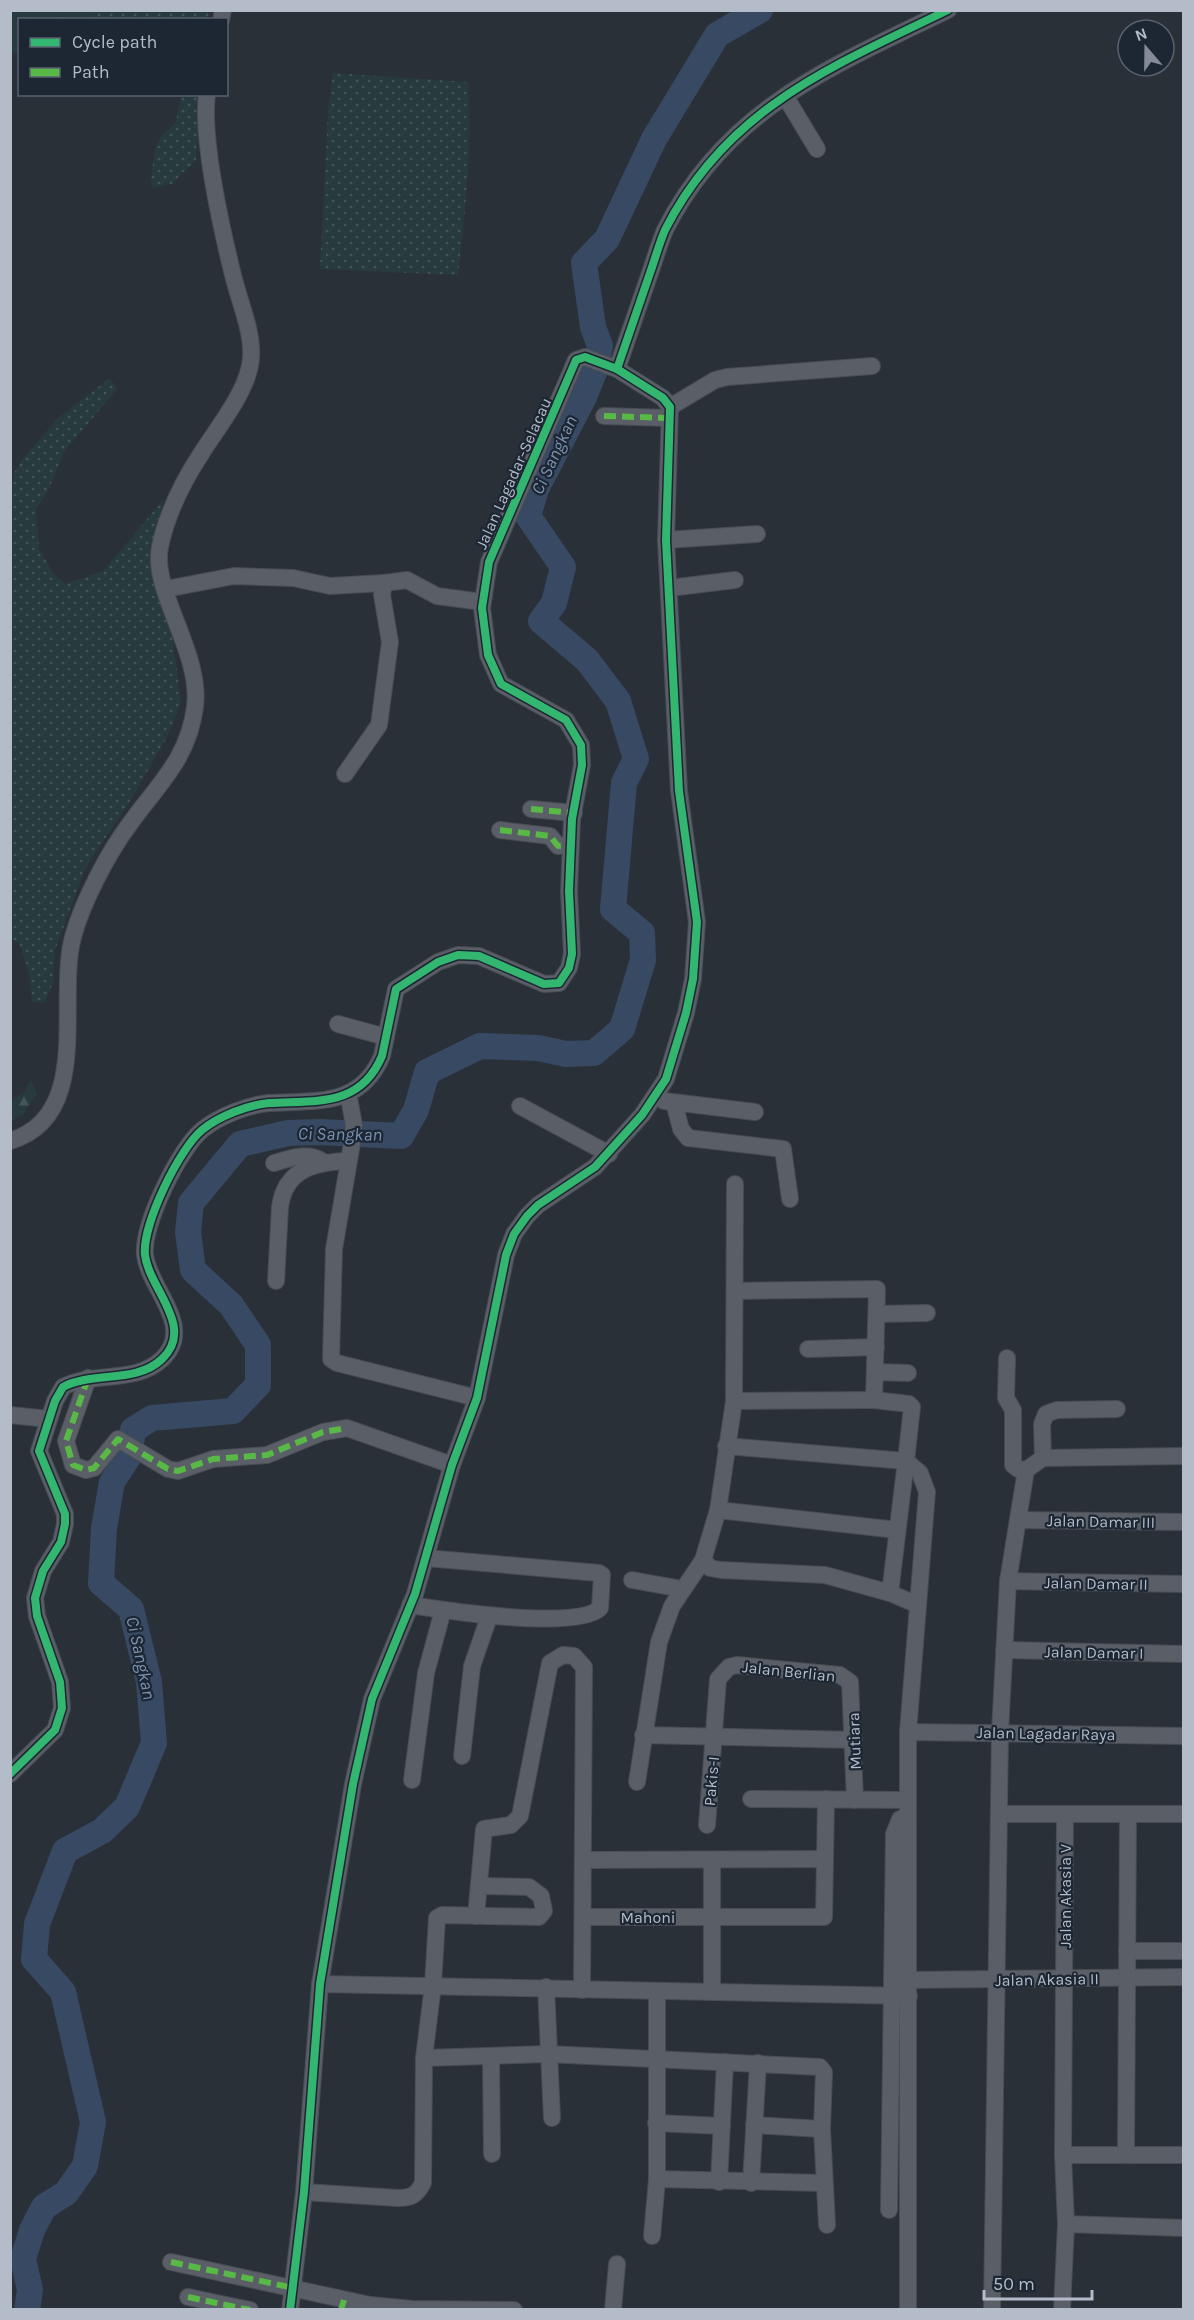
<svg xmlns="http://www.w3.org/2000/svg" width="1194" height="2320" viewBox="0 0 1194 2320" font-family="Karla,sans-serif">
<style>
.grass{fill:url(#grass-dots)}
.forest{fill:url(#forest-firs)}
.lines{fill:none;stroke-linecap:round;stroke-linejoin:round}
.river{stroke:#384963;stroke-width:26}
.minor-casing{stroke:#484c53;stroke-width:18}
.minor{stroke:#5a5e66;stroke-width:16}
.quiet{stroke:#58b947;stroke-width:6;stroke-dasharray:12 6;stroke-linecap:butt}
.cycleway-casing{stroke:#1d2633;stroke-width:11}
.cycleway{stroke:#33b770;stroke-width:8}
.labels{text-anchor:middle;stroke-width:4.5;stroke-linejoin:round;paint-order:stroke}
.street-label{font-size:16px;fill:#b4bcc9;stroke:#1d2633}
.water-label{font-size:18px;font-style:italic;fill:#7c92b1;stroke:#1d2633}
</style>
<defs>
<pattern id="grass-dots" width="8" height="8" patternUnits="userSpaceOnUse" patternTransform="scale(1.5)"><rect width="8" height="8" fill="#273a3e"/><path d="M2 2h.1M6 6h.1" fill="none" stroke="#445559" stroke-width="1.8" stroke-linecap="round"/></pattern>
<pattern id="forest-firs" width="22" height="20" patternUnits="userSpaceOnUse" patternTransform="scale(1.5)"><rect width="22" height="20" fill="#273a3e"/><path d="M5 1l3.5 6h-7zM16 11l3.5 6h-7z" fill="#445559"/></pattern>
</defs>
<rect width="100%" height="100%" fill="#2a3038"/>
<!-- grass -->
<g class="grass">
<path d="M 93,11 L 209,11 L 208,19 L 89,20 Z"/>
<path d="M 333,73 L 468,82 C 473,146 465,211 458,275 L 320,269 L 328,114 Z"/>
<path d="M 181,95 L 200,95 L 196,160 L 172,184 L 153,188 L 151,179 L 155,149 L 161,136 L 176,122 Z"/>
<path d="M 110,378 L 117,389 L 64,452 L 48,491 L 36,509 L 39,549 L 53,573 L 65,584 L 103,571 L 164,499 L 158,524 L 181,703 L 167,737 L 132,798 L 86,867 L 55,950 L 53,983 L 44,1003 L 32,1002 L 30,978 L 19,942 L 11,940 L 10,500 L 14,473 L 21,461 L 58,418 Z"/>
</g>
<!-- forest -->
<g class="forest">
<path d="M 11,10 L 93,10 L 93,11 L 89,19 L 20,20 L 19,51 L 11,54 Z"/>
<path d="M 31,1080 L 37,1094 L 23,1114 L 11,1121 L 11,1102 L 24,1092 Z"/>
</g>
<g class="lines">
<!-- river -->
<path class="river" d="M 27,2310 L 30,2290 L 23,2259 L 32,2230 L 44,2207 L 66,2193 L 85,2166 L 93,2122 L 63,1992 L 34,1959 L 37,1924 L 65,1851 L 102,1831 L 127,1807 L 154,1743 L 149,1682 L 131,1609 L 101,1583 L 104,1528 L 112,1482 L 129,1456 L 133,1430 L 152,1418 L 233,1411 L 258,1385 L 258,1345 L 231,1305 L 193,1270 L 188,1232 L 191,1203 L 240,1144 L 288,1133 L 320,1132 L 401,1136 L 416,1110 L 427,1072 L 480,1046 L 538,1048 L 566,1054 L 594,1053 L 622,1029 L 643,960 L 642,933 L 613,909 L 624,783 L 636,759 L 618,701 L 587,660 L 541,621 L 554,603 L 563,567 L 528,516 L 536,489 L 584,397 L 596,367 L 600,346 L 593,327 L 584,263 L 607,239 L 654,139 L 717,35 L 760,10"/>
<defs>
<g id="minor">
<path d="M 221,20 L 223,10"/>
<path d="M 785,96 L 817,149"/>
<path d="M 670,407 L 715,380 L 727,377 L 872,366"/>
<path d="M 604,416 L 669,418"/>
<path d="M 666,540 L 757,534"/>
<path d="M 669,588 L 735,580"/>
<path d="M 166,589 L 234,576 L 293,578 L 330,586 L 384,583"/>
<path d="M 345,774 L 379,725 L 390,642 L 382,595 L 384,583 L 407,580 L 437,596 L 482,602"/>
<path d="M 531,809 L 574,813"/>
<path d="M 500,830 L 550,836 L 558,846 L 571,845"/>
<path d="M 338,1024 L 386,1037"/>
<path d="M 348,1093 L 354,1125 L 353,1137 L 334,1249 L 331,1359 L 337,1363 L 477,1398"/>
<path d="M 664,1101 L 755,1112"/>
<path d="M 674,1103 L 681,1129 L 688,1138 L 783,1149 L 790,1199"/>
<path d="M 520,1106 L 609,1154"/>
<path d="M 10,1141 C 94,1116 56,999 73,937 C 82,903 108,853 129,825 C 158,784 188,760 195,707 C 202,653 151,591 160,547 C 167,513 182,483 201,454 C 217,428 249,390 251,358 C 253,331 239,301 233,275 C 222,231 201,138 207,94"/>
<path d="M 274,1163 C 290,1158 307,1152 322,1161"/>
<path d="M 276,1281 L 280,1207 C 285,1169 315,1162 348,1161"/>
<path d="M 735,1291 L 877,1289 L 874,1400 L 909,1404 L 912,1407 L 906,1461 L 920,1473 L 927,1492 L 908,1732 L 908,2310"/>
<path d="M 877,1314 L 927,1313"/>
<path d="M 808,1349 L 876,1347"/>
<path d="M 1007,1358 L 1006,1398 L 1013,1410 L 1013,1465 L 1018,1469 L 1026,1470"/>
<path d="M 875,1372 L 908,1373"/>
<path d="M 88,1378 L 66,1441 L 73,1465 L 86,1470 L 94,1468 L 118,1439 L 168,1469 L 178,1471 L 213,1459 L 267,1455 L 323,1432 L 347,1428 L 452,1465"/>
<path d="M 734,1401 L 874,1400"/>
<path d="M 10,1415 L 49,1419"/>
<path d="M 726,1446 L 906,1461 L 890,1593"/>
<path d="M 1043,1458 L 1042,1424 L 1046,1414 L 1057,1410 L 1117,1409"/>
<path d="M 718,1510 L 897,1530"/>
<path d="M 1018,1520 L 1184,1522"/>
<path d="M 703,1560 L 710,1568 L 721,1570 L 825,1575 L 890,1593 L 918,1605"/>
<path d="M 632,1580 L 682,1589"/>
<path d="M 1008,1581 L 1184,1584"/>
<path d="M 410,1605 C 442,1610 579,1631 600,1608 L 602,1575 L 599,1573 L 426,1558"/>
<path d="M 1004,1650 L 1184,1654"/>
<path d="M 908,1732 L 1184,1736"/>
<path d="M 643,1735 L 854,1740"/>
<path d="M 462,1756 L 472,1666 L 489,1617"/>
<path d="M 10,1774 L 55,1730 L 62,1708 L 60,1682 L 37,1616 L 35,1598 L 43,1571 L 61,1542 L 65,1524 L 65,1514 L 39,1451 L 55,1401 L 63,1387 C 93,1371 136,1384 162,1359 C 196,1327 149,1289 145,1255 C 142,1225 179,1149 202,1130 C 219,1116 248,1105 269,1103 C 315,1100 360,1108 382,1056 L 396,989 L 438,962 L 458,955 L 479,956 L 544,984 L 559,983 L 569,968 L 572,954 L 569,891 L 572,819 L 582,765 L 581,745 L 566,720 L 501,684 L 488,655 L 482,608 L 489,562 L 576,360 L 585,357 L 617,369 C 628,337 639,305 650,273 C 655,259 659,244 665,230 C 727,108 831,67 948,10"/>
<path d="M 412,1780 L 426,1673 L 443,1610"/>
<path d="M 637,1782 L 659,1642 L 672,1606 L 703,1560 L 718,1510 L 734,1401 L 735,1184"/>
<path d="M 751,1799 L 907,1800"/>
<path d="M 999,1814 L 1184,1814"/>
<path d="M 1065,1814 L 1063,2155 L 1066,2224 L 1184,2228"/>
<path d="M 707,1825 L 718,1679 L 729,1667 L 737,1665 L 840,1675 L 850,1682 L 855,1800"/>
<path d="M 584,1860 L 825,1859"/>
<path d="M 476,1916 L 484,1829 L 511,1825 L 520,1816 L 550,1663 L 563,1655 L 574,1656 L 584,1667 L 582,1990"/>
<path d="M 583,1917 L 824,1917 L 826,1799"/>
<path d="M 1127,1951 L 1184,1951"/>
<path d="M 910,1980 L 1184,1977"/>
<path d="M 320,1984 L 909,1996"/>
<path d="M 546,1987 L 552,2118"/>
<path d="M 712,1992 L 712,1861"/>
<path d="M 491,2057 L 492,2154"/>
<path d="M 424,2058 L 547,2054 L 820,2067 L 824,2072 L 822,2129 L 827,2225"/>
<path d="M 656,2123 L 722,2126"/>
<path d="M 754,2125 L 822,2129"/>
<path d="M 1063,2155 L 1184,2155"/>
<path d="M 1126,2155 L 1128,1814"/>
<path d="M 657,2179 L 824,2183"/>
<path d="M 719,2182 L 725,2062"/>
<path d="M 751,2183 L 758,2063"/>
<path d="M 304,2192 L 397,2198 C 411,2198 416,2196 423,2183 L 424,2058 L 433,1985 L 437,1918 L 442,1915 L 539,1917 L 544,1911 L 541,1896 L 529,1887 L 479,1886"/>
<path d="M 889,2210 L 894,1834 L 900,1819 L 908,1816"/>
<path d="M 652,2236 L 657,2179 L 657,1991"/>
<path d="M 171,2262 L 370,2305 L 412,2309 L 514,2310"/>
<path d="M 188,2297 L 250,2310"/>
<path d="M 290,2310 L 304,2192 L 320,1984 L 353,1784 L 372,1699 L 415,1594 L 452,1465 L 477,1398 L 506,1255 L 514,1234 L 527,1216 L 538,1205 L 595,1167 L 642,1115 L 666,1079 L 686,1013 L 693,979 L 697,922 L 679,791 L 666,540 L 670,407 L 663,398 L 617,369"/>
<path d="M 613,2310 L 617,2264"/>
<path d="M 992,2310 L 1000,1732 L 1008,1581 L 1026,1470 L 1043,1458 L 1184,1456"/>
<path d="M 1062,2310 L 1066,2224"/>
</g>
</defs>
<!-- minor casing -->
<use href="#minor" class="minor-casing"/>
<!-- minor -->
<use href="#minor" class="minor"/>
<!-- quiet -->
<g class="quiet">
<path d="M 604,416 L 669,418"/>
<path d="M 531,809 L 574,813"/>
<path d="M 500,830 L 550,836 L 558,846 L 571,845"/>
<path d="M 88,1378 L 66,1441 L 73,1465 L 86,1470 L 94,1468 L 118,1439 L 168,1469 L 178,1471 L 213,1459 L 267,1455 L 323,1432 L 347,1428"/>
<path d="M 171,2262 L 294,2288 L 293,2292"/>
<path d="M 188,2297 L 250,2310"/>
<path d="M 341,2310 L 344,2300"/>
</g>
<defs>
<g id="cycleway">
<path d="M 10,1774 L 55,1730 L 62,1708 L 60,1682 L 37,1616 L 35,1598 L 43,1571 L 61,1542 L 65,1524 L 65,1514 L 39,1451 L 55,1401 L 63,1387 C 93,1371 136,1384 162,1359 C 196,1327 149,1289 145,1255 C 142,1225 179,1149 202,1130 C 219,1116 248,1105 269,1103 C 315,1100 360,1108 382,1056 L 396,989 L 438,962 L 458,955 L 479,956 L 544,984 L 559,983 L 569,968 L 572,954 L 569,891 L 572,819 L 582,765 L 581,745 L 566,720 L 501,684 L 488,655 L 482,608 L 489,562 L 576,360 L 585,357 L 617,369 C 628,337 639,305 650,273 C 655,259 659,244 665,230 C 727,108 831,67 948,10"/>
<path d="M 290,2310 L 304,2192 L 320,1984 L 353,1784 L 372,1699 L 415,1594 L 452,1465 L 477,1398 L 506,1255 L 514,1234 L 527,1216 L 538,1205 L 595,1167 L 642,1115 L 666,1079 L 686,1013 L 693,979 L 697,922 L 679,791 L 666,540 L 670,407 L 663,398 L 617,369"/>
</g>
</defs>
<!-- cycleway casing -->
<use href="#cycleway" class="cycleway-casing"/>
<!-- cycleway -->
<use href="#cycleway" class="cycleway"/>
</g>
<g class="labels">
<!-- street labels -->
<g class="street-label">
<text transform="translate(513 473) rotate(-66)" y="6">Jalan Lagadar-Selacau</text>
<text transform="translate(1101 1521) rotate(1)" y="6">Jalan Damar III</text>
<text transform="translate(1096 1583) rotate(1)" y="6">Jalan Damar II</text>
<text transform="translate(1094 1652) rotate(1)" y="6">Jalan Damar I</text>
<text transform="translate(789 1671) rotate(6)" y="6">Jalan Berlian</text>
<text transform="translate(1046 1733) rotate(1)" y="6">Jalan Lagadar Raya</text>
<text transform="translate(854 1741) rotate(-92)" y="6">Mutiara</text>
<text transform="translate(711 1781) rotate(-85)" y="6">Pakis-I</text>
<text transform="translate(1065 1896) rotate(-90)" y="6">Jalan Akasia V</text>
<text x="648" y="1923">Mahoni</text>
<text transform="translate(1047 1979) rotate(-1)" y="6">Jalan Akasia II</text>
</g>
<!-- water labels -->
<g class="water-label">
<text transform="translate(554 455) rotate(-65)" y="6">Ci Sangkan</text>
<text transform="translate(340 1134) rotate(1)" y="6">Ci Sangkan</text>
<text transform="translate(141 1658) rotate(78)" y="6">Ci Sangkan</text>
</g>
</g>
<!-- border -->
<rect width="1194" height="2320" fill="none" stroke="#b4bcc9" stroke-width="24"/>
<!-- legend -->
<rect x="18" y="18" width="210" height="78" fill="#1d2633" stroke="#59626f" stroke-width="1.5"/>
<rect x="30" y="38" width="30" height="9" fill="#33b770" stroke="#59626f" stroke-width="1.5"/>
<text x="72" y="48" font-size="18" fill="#b4bcc9">Cycle path</text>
<rect x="30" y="68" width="30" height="9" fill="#58b947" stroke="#59626f" stroke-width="1.5"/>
<text x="72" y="78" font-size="18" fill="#b4bcc9">Path</text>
<!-- north arrow -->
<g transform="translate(1146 48) rotate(340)"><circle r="28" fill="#1d2633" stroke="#59626f" stroke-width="1.5"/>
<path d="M0-4.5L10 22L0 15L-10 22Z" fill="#848b96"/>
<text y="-9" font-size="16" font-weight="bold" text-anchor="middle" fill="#b4bcc9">N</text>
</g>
<!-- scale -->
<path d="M984 2290v9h108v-9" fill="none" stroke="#b4bcc9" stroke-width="3"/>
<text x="993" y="2290" font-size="18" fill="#b4bcc9" stroke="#1d2633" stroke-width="4.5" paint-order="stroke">50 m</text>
</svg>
